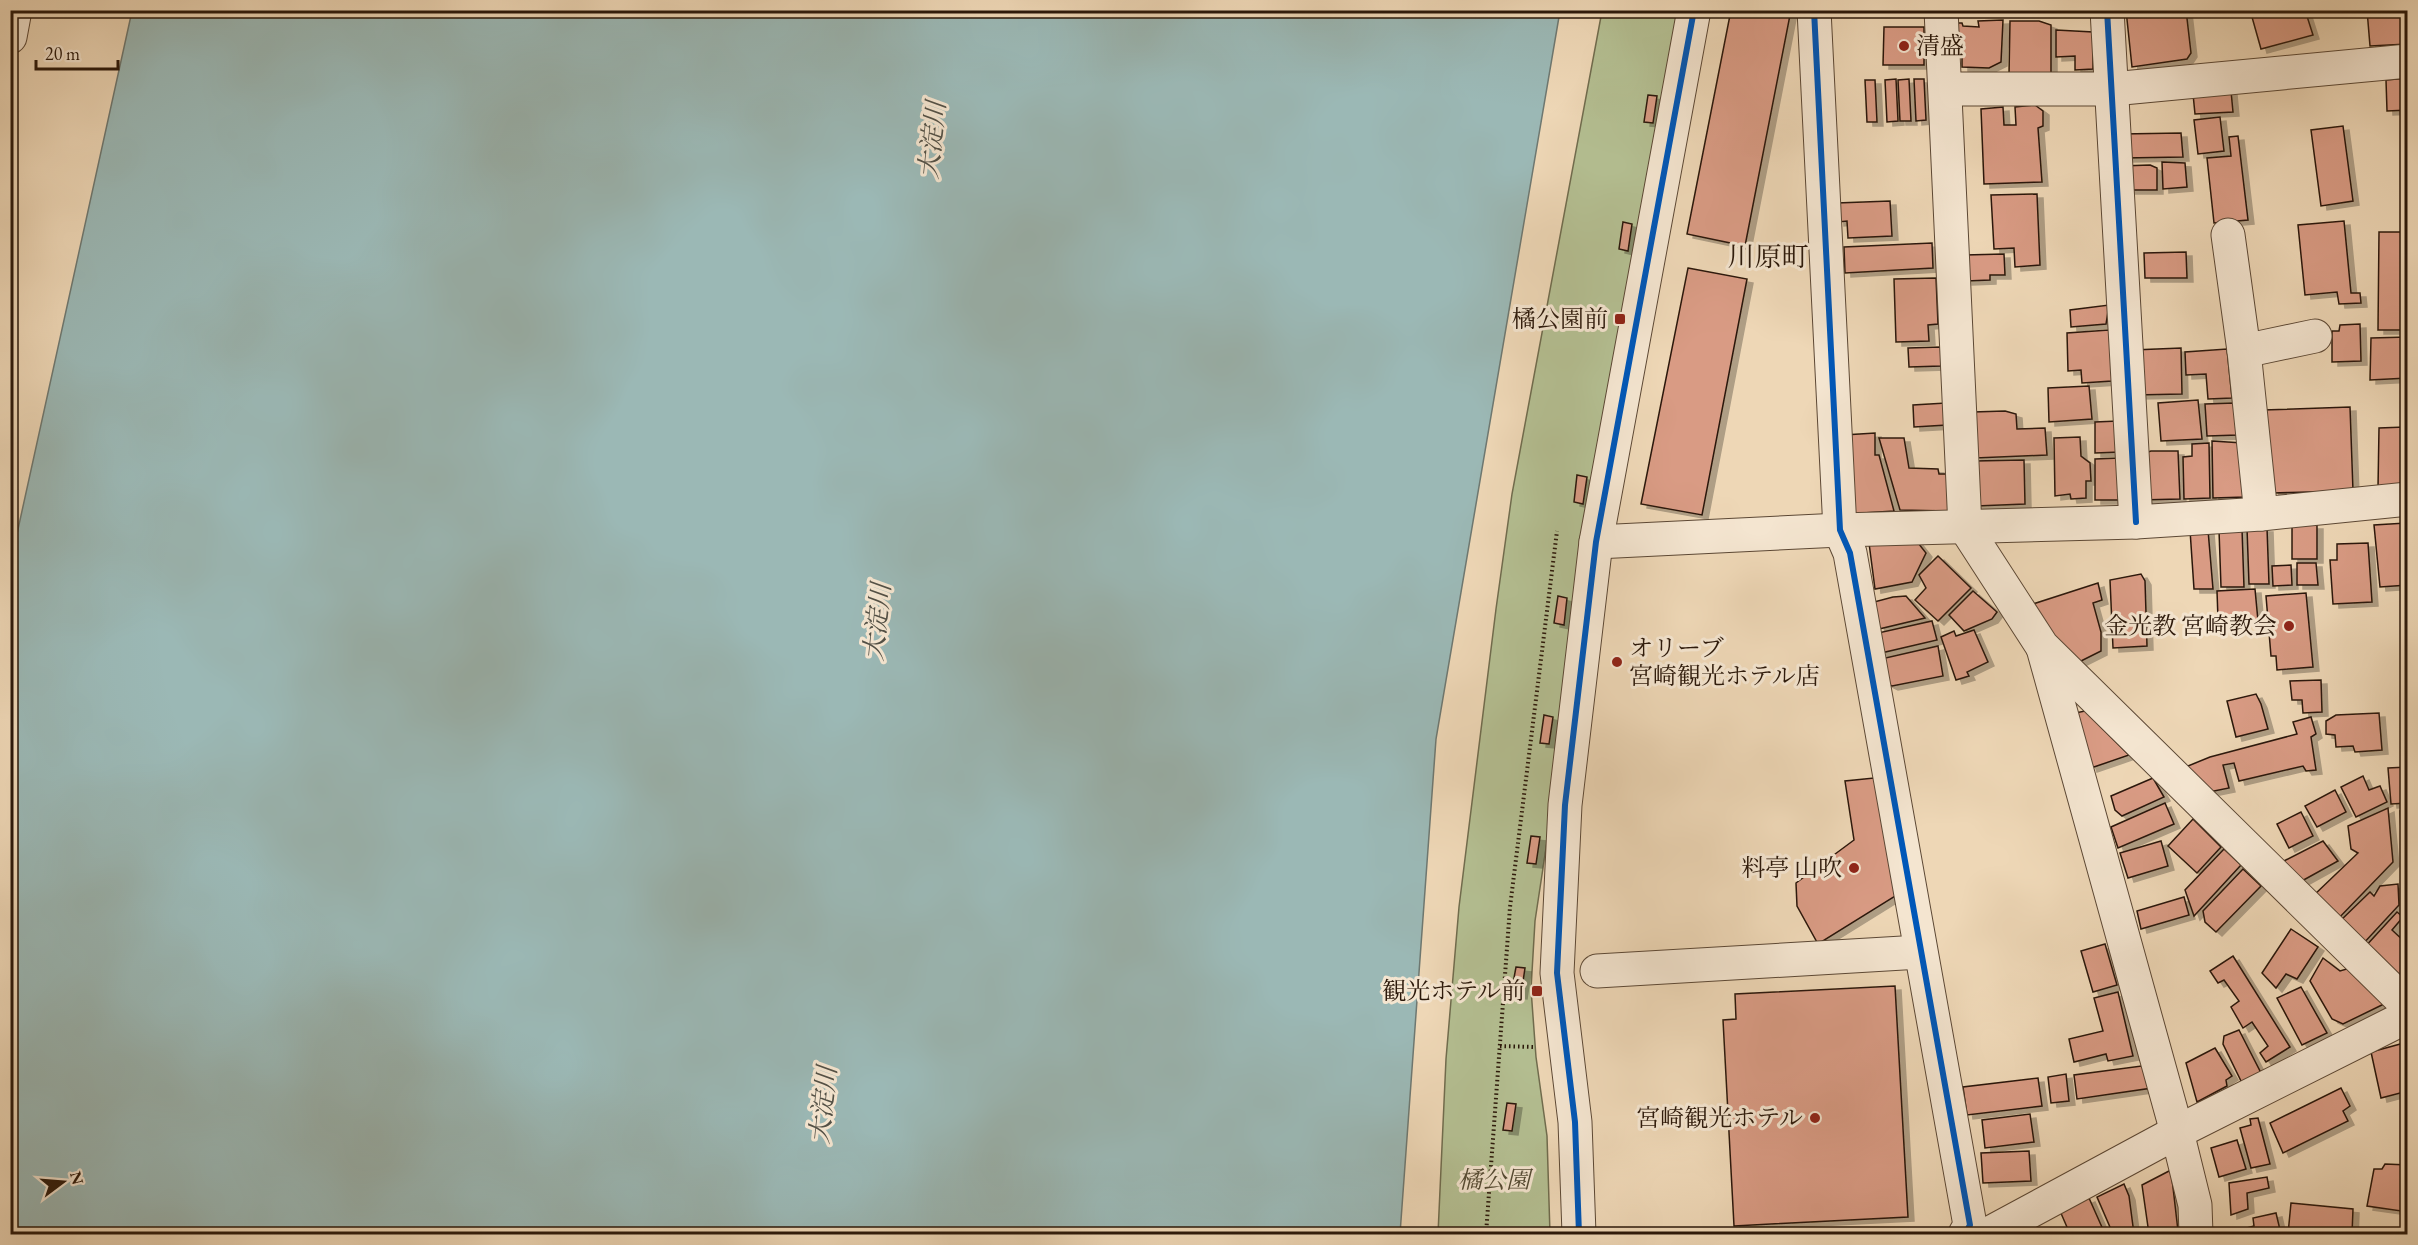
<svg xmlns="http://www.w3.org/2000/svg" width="2418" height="1245" viewBox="0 0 2418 1245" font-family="'EB Garamond','Noto Serif JP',serif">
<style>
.green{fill:#b4bf92;stroke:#706c4e;stroke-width:1.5}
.water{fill:#9bb8b5;stroke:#6e7871;stroke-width:1.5}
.building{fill:#d99b84;stroke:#2b180a;stroke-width:1.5;filter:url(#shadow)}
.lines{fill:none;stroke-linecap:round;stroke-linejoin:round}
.minor-casing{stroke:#5c4835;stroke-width:35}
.path{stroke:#2b180a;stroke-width:4;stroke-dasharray:1.5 3;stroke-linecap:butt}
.minor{stroke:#f4e5d0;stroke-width:33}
.cycleway-casing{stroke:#f4e5d0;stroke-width:10}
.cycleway{stroke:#0057b8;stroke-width:6}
.poi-dot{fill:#8f2418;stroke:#f4e5d0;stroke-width:2}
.labels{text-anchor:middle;stroke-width:6;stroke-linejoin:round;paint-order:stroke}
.poi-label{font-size:24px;fill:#2b180a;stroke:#f4e5d0;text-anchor:end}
.park-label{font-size:24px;font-style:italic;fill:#544a33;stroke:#f4e5d0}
.water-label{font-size:26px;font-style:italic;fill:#525046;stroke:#f4e5d0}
.quarter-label{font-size:27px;fill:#2b180a;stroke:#f4e5d0}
</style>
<defs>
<filter id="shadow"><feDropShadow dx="6" dy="4" stdDeviation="0" flood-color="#0004"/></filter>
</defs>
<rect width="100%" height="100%" fill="#eed7b6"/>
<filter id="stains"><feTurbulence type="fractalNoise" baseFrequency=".00333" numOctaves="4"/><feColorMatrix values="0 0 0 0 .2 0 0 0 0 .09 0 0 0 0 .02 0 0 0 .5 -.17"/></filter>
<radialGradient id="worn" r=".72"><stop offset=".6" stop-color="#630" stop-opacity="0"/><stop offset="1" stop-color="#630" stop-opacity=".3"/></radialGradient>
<!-- green -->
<path class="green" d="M 1602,11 L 1680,11 L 1589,519 L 1573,599 L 1553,802 L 1535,921 L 1531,989 L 1536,1057 L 1547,1136 L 1550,1234 L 1438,1234 L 1446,1059 L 1459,907 L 1496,609 L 1512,494 Z"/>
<!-- water -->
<path class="water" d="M 132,11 L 1560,11 L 1436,739 L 1400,1234 L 11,1234 L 11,561 Z"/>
<!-- building -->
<g class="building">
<path d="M 1731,10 L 1791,10 L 1745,246 L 1687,234 Z"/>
<path d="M 2126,10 L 2186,10 L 2191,53 L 2187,59 L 2132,67 Z"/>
<path d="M 2250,10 L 2305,10 L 2313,35 L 2261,49 Z"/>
<path d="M 2367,10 L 2404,10 L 2408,44 L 2370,46 Z"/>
<path d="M 2003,20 L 2001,62 L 1989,68 L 1962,67 L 1962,48 L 1956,47 L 1955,23 L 1962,23 L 1963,26 L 1979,27 L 1978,21 Z"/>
<path d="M 2010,21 L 2039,21 L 2051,25 L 2051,74 L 2009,75 Z"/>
<path d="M 1884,27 L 1924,27 L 1924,65 L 1883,65 Z"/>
<path d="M 2056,30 L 2093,32 L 2093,69 L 2075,70 L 2075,56 L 2056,57 Z"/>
<path d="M 2408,78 L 2408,110 L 2387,111 L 2386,80 Z"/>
<path d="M 1896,79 L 1898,121 L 1887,122 L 1885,80 Z"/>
<path d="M 1909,79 L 1911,121 L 1900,121 L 1898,80 Z"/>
<path d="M 1914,79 L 1924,79 L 1926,120 L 1916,121 Z"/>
<path d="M 1865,80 L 1875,80 L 1877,122 L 1867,122 Z"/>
<path d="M 2231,91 L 2233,112 L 2195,114 L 2193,94 Z"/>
<path d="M 1648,95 L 1657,96 L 1653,123 L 1644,122 Z"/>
<path d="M 2035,105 L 2043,111 L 2043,126 L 2038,128 L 2042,182 L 1984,184 L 1981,109 L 2003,107 L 2004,125 L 2016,125 L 2015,107 Z"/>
<path d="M 2220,117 L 2224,151 L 2198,154 L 2194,120 Z"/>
<path d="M 2343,126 L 2353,201 L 2321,206 L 2311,130 Z"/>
<path d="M 2181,133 L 2183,157 L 2123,158 L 2122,134 Z"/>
<path d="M 2238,136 L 2248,220 L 2214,223 L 2207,158 L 2231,156 L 2229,137 Z"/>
<path d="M 2162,162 L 2185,163 L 2187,187 L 2163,189 Z"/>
<path d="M 2150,165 L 2157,168 L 2157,190 L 2121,190 L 2121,166 Z"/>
<path d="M 2037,194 L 2040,265 L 2015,267 L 2014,248 L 1994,249 L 1991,195 Z"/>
<path d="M 1890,201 L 1892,236 L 1848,238 L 1847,221 L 1838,222 L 1837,203 Z"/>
<path d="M 2344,221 L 2351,293 L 2360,293 L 2361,303 L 2339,304 L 2337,292 L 2305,295 L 2298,225 Z"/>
<path d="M 1623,222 L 1632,224 L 1628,251 L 1619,249 Z"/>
<path d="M 2379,232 L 2408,232 L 2408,330 L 2378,330 Z"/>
<path d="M 1932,243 L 1933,268 L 1845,273 L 1844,247 Z"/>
<path d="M 2186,252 L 2187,278 L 2145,278 L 2144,253 Z"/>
<path d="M 2004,254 L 2005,275 L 1990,275 L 1990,280 L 1966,281 L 1965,255 Z"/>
<path d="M 1688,268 L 1747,279 L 1702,515 L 1641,504 Z"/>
<path d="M 1936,278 L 1938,324 L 1928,325 L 1929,341 L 1896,342 L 1894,279 Z"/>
<path d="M 2109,305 L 2106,324 L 2071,327 L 2070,310 Z"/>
<path d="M 2360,324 L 2361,361 L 2332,362 L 2332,331 L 2339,331 L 2340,325 Z"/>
<path d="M 2109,330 L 2112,381 L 2082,383 L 2081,370 L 2068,371 L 2067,333 Z"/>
<path d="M 2408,337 L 2408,378 L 2370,380 L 2371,338 Z"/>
<path d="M 1941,347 L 1941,366 L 1909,367 L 1908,348 Z"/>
<path d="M 2181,348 L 2182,394 L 2134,395 L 2133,350 Z"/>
<path d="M 2227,349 L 2232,398 L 2208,399 L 2206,374 L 2186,375 L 2185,352 Z"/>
<path d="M 2089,386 L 2092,419 L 2049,422 L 2048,388 Z"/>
<path d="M 2198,400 L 2202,439 L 2161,441 L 2158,403 Z"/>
<path d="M 1946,403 L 1947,425 L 1914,427 L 1913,405 Z"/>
<path d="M 2235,403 L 2238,435 L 2207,436 L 2205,404 Z"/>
<path d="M 2350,407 L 2353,491 L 2273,493 L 2263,410 Z"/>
<path d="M 2005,411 L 2016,414 L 2017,429 L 2045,428 L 2047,455 L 1975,458 L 1973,412 Z"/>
<path d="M 2118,421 L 2120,452 L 2095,453 L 2095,422 Z"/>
<path d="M 2405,427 L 2403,466 L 2408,467 L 2408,482 L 2378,488 L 2379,428 Z"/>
<path d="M 1875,433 L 1875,455 L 1879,455 L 1894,511 L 1847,514 L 1844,435 Z"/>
<path d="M 2080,437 L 2081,456 L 2090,463 L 2091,481 L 2086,481 L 2086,498 L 2071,499 L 2070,494 L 2055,496 L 2054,438 Z"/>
<path d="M 1879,438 L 1904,438 L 1909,468 L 1938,469 L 1939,474 L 1947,474 L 1949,511 L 1900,510 Z"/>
<path d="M 2212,441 L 2243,443 L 2246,497 L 2213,498 Z"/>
<path d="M 2209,443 L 2210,498 L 2184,499 L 2183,457 L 2192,456 L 2192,444 Z"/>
<path d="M 2151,451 L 2178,451 L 2180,499 L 2139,500 L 2139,455 Z"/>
<path d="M 2120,458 L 2122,500 L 2095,500 L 2095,459 Z"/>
<path d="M 2024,460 L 2025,504 L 1976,506 L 1975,461 Z"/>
<path d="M 1577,475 L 1587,477 L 1583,504 L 1574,502 Z"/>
<path d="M 2406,523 L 2408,585 L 2380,587 L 2374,525 Z"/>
<rect x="2292" y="525" width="25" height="34"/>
<path d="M 2247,528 L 2267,528 L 2269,584 L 2249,584 Z"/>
<path d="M 2242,529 L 2244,587 L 2221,587 L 2219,530 Z"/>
<path d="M 2190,530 L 2208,530 L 2213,589 L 2194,589 Z"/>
<path d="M 1915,539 L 1926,553 L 1912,582 L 1875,589 L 1869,543 Z"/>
<path d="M 2368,543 L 2372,602 L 2333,604 L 2330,560 L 2337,560 L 2337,544 Z"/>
<path d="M 1938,556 L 1971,588 L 1938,621 L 1915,600 L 1926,588 L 1919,575 Z"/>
<path d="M 2297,563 L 2316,563 L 2318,585 L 2297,585 Z"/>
<path d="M 2291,565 L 2292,585 L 2273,586 L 2272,566 Z"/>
<path d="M 2141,574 L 2145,581 L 2147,646 L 2113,648 L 2110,580 Z"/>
<path d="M 2098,583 L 2102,600 L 2093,603 L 2101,632 L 2101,651 L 2075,664 L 2030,605 Z"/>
<path d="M 2255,589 L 2258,621 L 2218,619 L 2217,591 Z"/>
<path d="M 1973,591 L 1997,612 L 1992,619 L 1964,631 L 1949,615 Z"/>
<path d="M 2306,593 L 2313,667 L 2277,670 L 2276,656 L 2271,656 L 2266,596 Z"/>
<path d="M 1558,596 L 1567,598 L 1564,625 L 1554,623 Z"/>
<path d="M 1906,596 L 1925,618 L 1879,629 L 1874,602 L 1893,597 Z"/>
<path d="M 1932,621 L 1937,640 L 1881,653 L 1878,633 Z"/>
<path d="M 1974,630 L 1988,662 L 1967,672 L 1969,676 L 1956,680 L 1941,637 L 1954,631 L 1956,636 Z"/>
<path d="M 1938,646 L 1943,676 L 1892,686 L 1886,683 L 1881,659 Z"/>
<path d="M 2321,680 L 2322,712 L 2303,713 L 2302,700 L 2292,700 L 2290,681 Z"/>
<path d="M 2256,694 L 2261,704 L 2268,729 L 2236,737 L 2227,701 Z"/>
<path d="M 2085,711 L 2129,755 L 2091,768 L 2075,713 Z"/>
<path d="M 2379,713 L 2382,750 L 2355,752 L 2353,746 L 2336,747 L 2335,735 L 2326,734 L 2326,721 L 2336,715 Z"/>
<path d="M 1544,715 L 1553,717 L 1549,744 L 1540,743 Z"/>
<path d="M 2311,717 L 2316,734 L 2311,737 L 2316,770 L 2306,771 L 2303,766 L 2239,781 L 2234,763 L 2223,765 L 2229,788 L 2214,791 L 2205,790 L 2183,768 L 2210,757 L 2297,734 L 2293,722 Z"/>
<path d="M 2408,767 L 2408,803 L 2391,804 L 2388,768 Z"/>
<path d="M 2363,776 L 2369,790 L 2380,786 L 2387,802 L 2356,817 L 2341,787 Z"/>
<path d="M 1874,778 L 1897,895 L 1818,944 L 1797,906 L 1796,883 L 1854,840 L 1845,781 Z"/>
<path d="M 2153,778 L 2164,797 L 2122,816 L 2115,810 L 2111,796 Z"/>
<path d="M 2335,790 L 2346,812 L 2317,827 L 2305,806 Z"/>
<path d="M 2165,803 L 2174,824 L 2118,848 L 2111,827 Z"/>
<path d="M 2388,808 L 2393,862 L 2336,921 L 2312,897 L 2358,853 L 2351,849 L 2348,826 Z"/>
<path d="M 2408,810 L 2408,871 L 2403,872 L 2400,811 Z"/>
<path d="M 2301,812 L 2313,836 L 2289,848 L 2277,824 Z"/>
<path d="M 2193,819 L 2221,847 L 2197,873 L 2168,846 Z"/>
<path d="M 1531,836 L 1540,837 L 1536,864 L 1527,863 Z"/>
<path d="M 2161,841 L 2168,866 L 2128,878 L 2120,853 Z"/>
<path d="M 2323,841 L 2338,861 L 2300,882 L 2280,863 Z"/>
<path d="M 2224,849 L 2241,865 L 2194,916 L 2185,890 Z"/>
<path d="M 2243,869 L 2261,886 L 2216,932 L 2205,922 L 2203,911 Z"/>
<path d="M 2404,875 L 2408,875 L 2406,920 Z"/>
<path d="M 2398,884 L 2399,905 L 2362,945 L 2338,923 L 2370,892 L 2374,896 L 2380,886 Z"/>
<path d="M 2184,897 L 2189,915 L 2141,929 L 2137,911 Z"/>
<path d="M 2397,912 L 2403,917 L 2392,930 L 2406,943 L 2402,981 L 2364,948 Z"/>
<path d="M 2291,929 L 2318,947 L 2297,979 L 2286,974 L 2276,988 L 2262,973 Z"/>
<path d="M 2105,944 L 2117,985 L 2093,992 L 2081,951 Z"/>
<path d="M 2233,956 L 2290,1047 L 2266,1062 L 2260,1053 L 2268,1046 L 2252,1022 L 2243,1028 L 2231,1007 L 2239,1001 L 2224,980 L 2218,983 L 2210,971 Z"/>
<path d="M 2323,958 L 2340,971 L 2350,968 L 2388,1002 L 2343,1024 L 2332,1019 L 2310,981 Z"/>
<path d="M 1516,967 L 1525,968 L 1521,995 L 1511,994 Z"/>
<path d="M 1895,986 L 1908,1217 L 1734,1226 L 1723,1020 L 1736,1019 L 1735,994 Z"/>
<path d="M 2301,987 L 2327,1033 L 2302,1045 L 2277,998 Z"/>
<path d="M 2118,992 L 2133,1056 L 2108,1061 L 2106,1054 L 2074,1062 L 2069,1039 L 2103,1031 L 2094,998 Z"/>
<path d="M 2239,1030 L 2261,1073 L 2242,1083 L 2223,1044 L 2224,1036 Z"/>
<path d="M 2404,1043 L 2408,1057 L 2408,1091 L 2381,1098 L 2371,1052 Z"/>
<path d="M 2215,1048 L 2232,1076 L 2226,1080 L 2227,1086 L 2197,1102 L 2186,1063 Z"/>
<path d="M 2149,1065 L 2152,1088 L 2077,1099 L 2074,1075 Z"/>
<path d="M 2066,1074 L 2069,1101 L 2051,1103 L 2048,1077 Z"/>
<path d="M 2038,1078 L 2042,1106 L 1967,1115 L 1963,1087 Z"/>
<path d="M 2341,1088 L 2350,1106 L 2343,1111 L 2348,1121 L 2283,1153 L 2270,1123 Z"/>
<path d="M 1507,1103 L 1516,1104 L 1512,1131 L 1503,1130 Z"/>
<path d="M 2030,1114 L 2034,1142 L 1985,1148 L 1982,1120 Z"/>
<path d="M 2258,1118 L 2270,1164 L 2251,1168 L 2240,1128 L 2251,1125 L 2250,1119 Z"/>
<path d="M 2237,1140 L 2246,1169 L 2219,1177 L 2211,1148 Z"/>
<path d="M 2029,1151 L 2031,1181 L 1983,1183 L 1981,1153 Z"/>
<path d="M 2385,1164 L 2408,1165 L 2408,1212 L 2367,1206 L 2374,1169 L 2382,1169 Z"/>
<path d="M 2171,1170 L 2178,1231 L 2149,1234 L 2142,1185 Z"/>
<path d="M 2267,1177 L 2269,1188 L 2247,1193 L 2248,1209 L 2231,1215 L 2229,1183 Z"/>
<path d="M 2124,1184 L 2129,1196 L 2134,1234 L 2113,1234 L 2097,1197 Z"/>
<path d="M 2089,1198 L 2105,1234 L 2070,1234 L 2060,1211 Z"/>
<path d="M 2291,1203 L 2353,1209 L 2352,1234 L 2288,1234 Z"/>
<path d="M 2276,1213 L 2281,1234 L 2245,1234 L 2243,1229 L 2254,1226 L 2253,1218 Z"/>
</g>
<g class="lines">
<defs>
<g id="minor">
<path d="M 1814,10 L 1840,530 L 1850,553 L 1970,1225 L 1965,1234"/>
<path d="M 1941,10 L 1965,527 L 2042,646 L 2408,1006"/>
<path d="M 2107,10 L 2136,522"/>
<path d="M 10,37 L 15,10"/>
<path d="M 1946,89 L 2112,89 L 2408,61"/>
<path d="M 2228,235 L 2244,351"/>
<path d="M 2261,514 L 2244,351 L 2315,336"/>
<path d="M 1596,542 L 1840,530 L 2136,522 L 2261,514 L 2408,499"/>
<path d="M 2043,648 L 2177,1132 L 2195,1205 L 2196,1234"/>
<path d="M 1597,971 L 1920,952"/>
<path d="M 1579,1234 L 1575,1122 L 1557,973 L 1565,805 L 1596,542 L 1694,10"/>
<path d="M 1988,1234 L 2177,1132 L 2408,1016"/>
</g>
</defs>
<!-- minor casing -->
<use href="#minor" class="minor-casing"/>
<!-- path -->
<g class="path">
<path d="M 1500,1046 L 1535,1047"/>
<path d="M 1486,1234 L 1510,907 L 1557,531"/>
</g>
<!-- minor -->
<use href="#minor" class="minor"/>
<defs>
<g id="cycleway">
<path d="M 1814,10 L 1840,530 L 1850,553 L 1970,1225 L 1965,1234"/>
<path d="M 2107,10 L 2136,522"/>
<path d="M 1579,1234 L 1575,1122 L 1557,973 L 1565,805 L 1596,542 L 1694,10"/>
</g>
</defs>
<!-- cycleway casing -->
<use href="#cycleway" class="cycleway-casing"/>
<!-- cycleway -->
<use href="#cycleway" class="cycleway"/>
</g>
<!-- markers -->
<g class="poi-dot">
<circle cx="1904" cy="46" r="6"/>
<rect x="1614" y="313" width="12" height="12" rx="3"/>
<circle cx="2289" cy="626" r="6"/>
<circle cx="1617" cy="662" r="6"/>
<circle cx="1854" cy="868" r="6"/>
<rect x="1531" y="985" width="12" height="12" rx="3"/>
<circle cx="1815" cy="1118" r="6"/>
</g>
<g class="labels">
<!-- poi labels -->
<g class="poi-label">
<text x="1916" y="54" text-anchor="start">清盛</text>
<text x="1608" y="327">橘公園前</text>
<text x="2277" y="634">金光教 宮崎教会</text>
<text x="1629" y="656" text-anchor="start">オリーブ<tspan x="1629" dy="28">宮崎観光ホテル店</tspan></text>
<text x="1842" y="876">料亭 山吹</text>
<text x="1525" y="999">観光ホテル前</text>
<text x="1803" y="1126">宮崎観光ホテル</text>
</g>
<!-- park labels -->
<g class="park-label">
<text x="1494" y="1188">橘公園</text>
</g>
<!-- water labels -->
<g class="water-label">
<text transform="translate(932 140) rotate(-84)" y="9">大淀川</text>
<text transform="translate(877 622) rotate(-84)" y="9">大淀川</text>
<text transform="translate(823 1105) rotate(-84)" y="9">大淀川</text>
</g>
<!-- quarter labels -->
<g class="quarter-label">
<text x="1768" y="266">川原町</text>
</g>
</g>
<!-- margin -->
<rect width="2418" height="1245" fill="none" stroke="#eed7b6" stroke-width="36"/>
<rect x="12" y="12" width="2394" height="1221" fill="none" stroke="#2b180a" stroke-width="3"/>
<rect x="18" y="18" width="2382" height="1209" fill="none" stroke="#2b180a" stroke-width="1.5"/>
<!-- north arrow -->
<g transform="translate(63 1182) rotate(74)" stroke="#f4e5d0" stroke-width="4.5" paint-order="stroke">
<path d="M0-4.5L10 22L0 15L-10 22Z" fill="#2b180a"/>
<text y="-9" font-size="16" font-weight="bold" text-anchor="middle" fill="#2b180a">N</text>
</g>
<!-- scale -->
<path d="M36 60v9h82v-9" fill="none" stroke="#2b180a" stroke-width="3"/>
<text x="45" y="60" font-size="18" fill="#2b180a" stroke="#f4e5d0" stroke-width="4.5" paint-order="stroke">20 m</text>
<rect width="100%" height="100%" filter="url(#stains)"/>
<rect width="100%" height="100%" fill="url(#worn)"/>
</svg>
